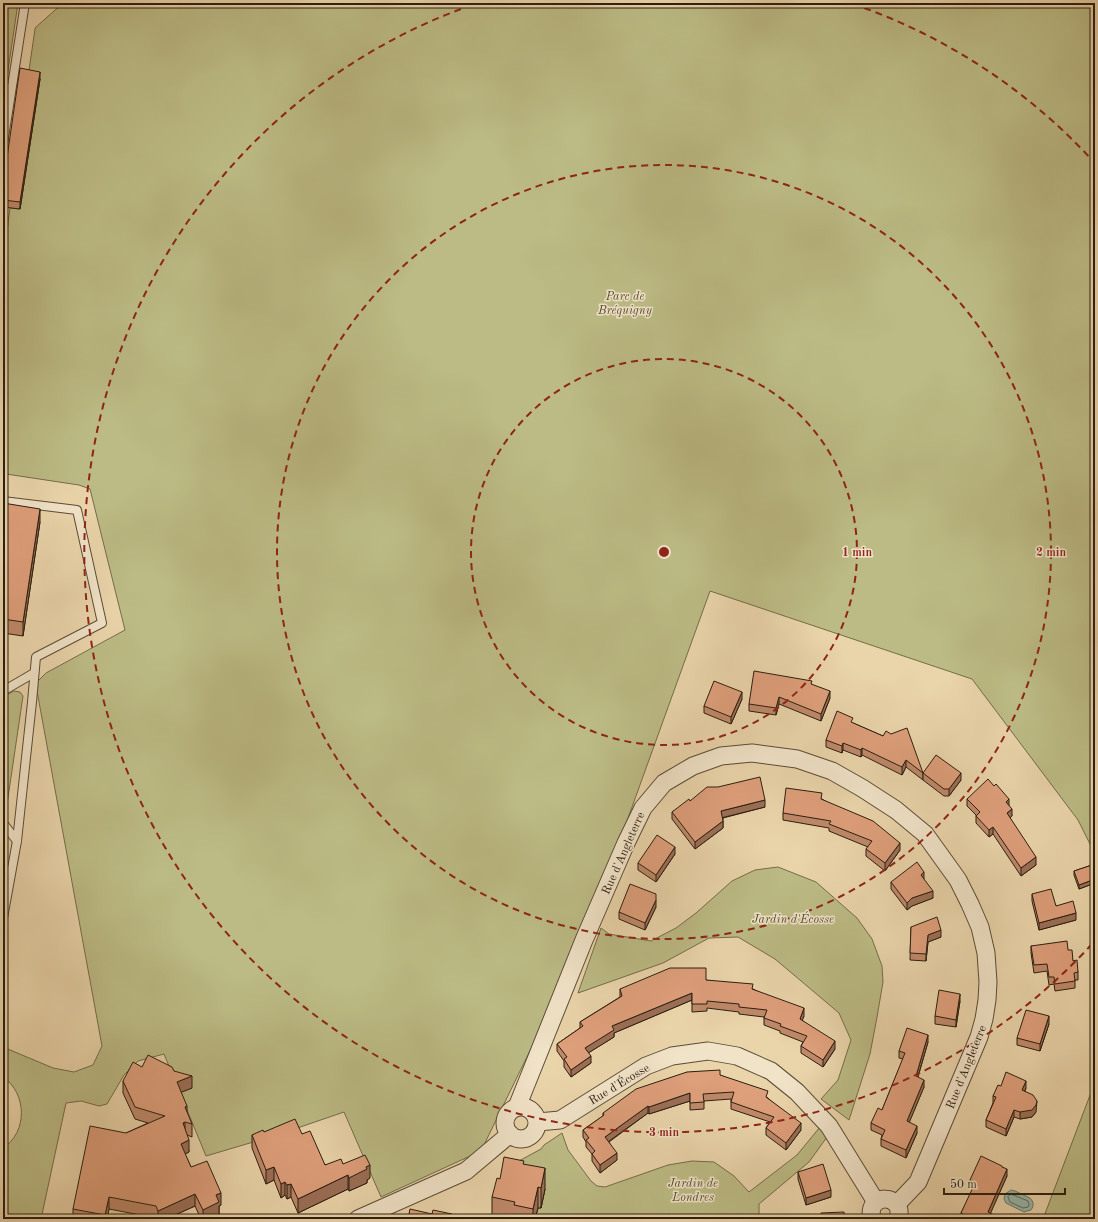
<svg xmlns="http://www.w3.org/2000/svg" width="1098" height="1222" viewBox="0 0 1098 1222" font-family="'Old Standard TT',serif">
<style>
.green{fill:#bcbb85;stroke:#746c4a}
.water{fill:#98b8ad;stroke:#6c7a6e}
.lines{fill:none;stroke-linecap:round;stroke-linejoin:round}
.shore{stroke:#626b5e;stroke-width:1}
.service-casing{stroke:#5b4c36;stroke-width:10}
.minor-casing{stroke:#5b4c36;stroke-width:19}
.service{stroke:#f1e3c8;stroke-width:8}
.minor{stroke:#f1e3c8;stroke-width:17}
.wall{fill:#bf896a;stroke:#2b1e10}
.shaded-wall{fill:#9b6f56;stroke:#2b1e10}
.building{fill:#de9f7b;stroke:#2b1e10}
.ring{fill:none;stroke:#8f2418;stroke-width:2;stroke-dasharray:7 5}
.labels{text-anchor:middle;stroke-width:3;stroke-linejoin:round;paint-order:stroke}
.park-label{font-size:12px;font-style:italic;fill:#564d33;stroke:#f1e3c8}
.street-label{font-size:12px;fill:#2b1e10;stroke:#f1e3c8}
.centre{fill:#8f2418;stroke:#f1e3c8;stroke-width:2}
.ring-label{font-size:12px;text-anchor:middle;font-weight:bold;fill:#8f2418;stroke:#f1e3c8;stroke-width:3;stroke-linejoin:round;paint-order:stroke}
</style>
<rect width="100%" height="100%" fill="#ead4aa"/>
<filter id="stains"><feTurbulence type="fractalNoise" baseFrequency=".005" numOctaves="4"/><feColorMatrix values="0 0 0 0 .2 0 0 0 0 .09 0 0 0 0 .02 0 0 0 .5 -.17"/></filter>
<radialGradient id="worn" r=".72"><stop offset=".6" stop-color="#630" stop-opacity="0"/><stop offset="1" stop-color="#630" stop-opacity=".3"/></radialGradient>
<!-- green -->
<g class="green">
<path d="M 6,3 L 18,3 L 3,104 L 3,21 Z"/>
<path d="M 63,3 L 1095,3 L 1095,854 L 1078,820 L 972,679 L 710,591 L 584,940 L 481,1151 L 381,1197 L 344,1112 L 277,1135 L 206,1156 L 164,1054 L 138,1061 L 124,1075 L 107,1104 L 99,1106 L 81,1101 L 66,1103 L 41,1219 L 3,1219 L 3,1148 C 28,1132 27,1093 3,1077 L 3,1047 L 53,1068 L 74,1072 L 93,1065 L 102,1046 L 37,691 L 37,682 L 46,673 L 125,630 L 90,489 L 79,485 L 6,474 L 3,465 L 3,262 L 10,208 L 20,209 L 40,79 L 28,77 L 35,29 L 36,27 Z"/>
<path d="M 14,691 L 20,692 L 23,696 L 6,811 L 3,813 L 3,697 Z"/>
<path d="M 778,867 L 816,882 L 857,918 L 872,939 L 882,966 L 883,982 L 877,1017 L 870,1054 L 849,1120 L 821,1099 L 838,1080 L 851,1040 L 839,1013 L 775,959 L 738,937 L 709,938 L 663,963 L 578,993 L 601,928 L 609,934 L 651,941 L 676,928 L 696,913 L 732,881 L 755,870 Z"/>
<path d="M 1095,1082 L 1095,1219 L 1043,1219 Z"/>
<path d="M 820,1127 L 827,1137 L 809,1162 L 759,1204 L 759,1219 L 535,1219 L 538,1208 L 541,1208 L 545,1189 L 504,1169 L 541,1149 L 544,1145 L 562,1133 L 568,1150 L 591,1181 L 597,1186 L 605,1187 L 668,1165 L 692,1161 L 714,1162 L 734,1176 L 749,1192 L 797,1155 Z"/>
</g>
<!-- water -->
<path class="water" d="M 1011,1190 L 1015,1191 L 1030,1198 C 1034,1202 1034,1206 1031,1210 L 1024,1212 L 1006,1203 L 1004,1199 L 1005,1194 Z"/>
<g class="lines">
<!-- shore -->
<path class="shore" d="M 1011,1194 L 1028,1201 L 1029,1205 L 1028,1207 L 1023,1208 L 1010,1202 L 1008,1197 Z"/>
<defs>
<g id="service">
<path d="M 3,144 L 25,3"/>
<path d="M 3,501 L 77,510 L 102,623 L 36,657 L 32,702 L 17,841 L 3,918"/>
<path d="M 3,691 L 34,673"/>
<path d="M 3,823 L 17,841"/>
</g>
<g id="minor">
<circle cx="521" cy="1123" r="16"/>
<path d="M 517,1107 L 584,940 L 626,843 L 643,808 L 664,783 L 693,766 L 721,756 L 752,753 L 797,759 L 832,771 L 862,788 L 896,810 L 925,834 L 958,880 L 970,904 L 980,927 L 986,953 L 988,982 L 987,1000 L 984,1019 L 979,1037 L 918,1182 L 897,1204"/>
<path d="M 538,1122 L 560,1120 L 646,1066 L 672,1056 L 708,1051 L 737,1056 L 771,1071 L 797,1092 L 829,1126 L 876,1202"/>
<path d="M 358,1219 L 466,1171 L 510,1134"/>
<path d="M 872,1219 C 865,1192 906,1193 898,1219"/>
</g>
</defs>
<!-- service casing -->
<use href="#service" class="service-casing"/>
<!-- minor casing -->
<use href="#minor" class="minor-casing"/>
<!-- service -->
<use href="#service" class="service"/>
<!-- minor -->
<use href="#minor" class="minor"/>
</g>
<!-- wall -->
<g class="wall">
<path d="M 40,79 L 20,209 L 3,207 L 3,185 Z"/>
<path d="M 3,503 L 40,522 L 23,636 L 3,633 Z"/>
<path d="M 812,685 L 830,698 L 821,721 L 779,704 L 776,715 L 749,711 L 749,704 Z"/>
<path d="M 742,699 L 731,724 L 704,713 L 704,706 Z"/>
<path d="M 853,723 L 883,736 L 923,773 L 923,780 L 906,767 L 902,775 L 862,755 L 861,757 L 843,750 L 842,753 L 826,747 L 826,740 Z"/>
<path d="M 923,773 L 961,780 L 949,796 L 944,796 L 923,780 Z"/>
<path d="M 822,799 L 900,850 L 885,871 L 866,856 L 866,849 L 868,847 L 829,831 L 829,828 L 783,820 L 783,813 Z"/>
<path d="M 967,799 L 1009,806 L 1012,816 L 1010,818 L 1036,865 L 1021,876 L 993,834 L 989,837 L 976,823 L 976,815 L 967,806 Z"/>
<path d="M 690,801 L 765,807 L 723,818 L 723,828 L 695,849 L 672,819 L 672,812 Z"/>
<path d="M 675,854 L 656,882 L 638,870 L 638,863 Z"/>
<path d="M 1095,864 L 1095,883 L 1079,889 L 1074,875 L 1074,871 Z"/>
<path d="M 924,880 L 933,898 L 912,906 L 907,910 L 891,889 L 891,882 Z"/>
<path d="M 1032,894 L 1056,906 L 1076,920 L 1039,930 L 1032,901 Z"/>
<path d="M 656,907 L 645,930 L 619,919 L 619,912 Z"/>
<path d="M 911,927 L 941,937 L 928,942 L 926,961 L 910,960 Z"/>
<path d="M 1031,946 L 1068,950 L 1078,972 L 1078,980 L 1075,980 L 1075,988 L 1055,991 L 1054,984 L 1049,985 L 1047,971 L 1034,973 L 1031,953 Z"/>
<path d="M 706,980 L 753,989 L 804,1016 L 802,1020 L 835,1049 L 823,1067 L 801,1053 L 801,1046 L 803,1042 L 780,1033 L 780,1031 L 764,1025 L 764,1017 L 739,1014 L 739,1012 L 707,1008 L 707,1011 L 692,1012 L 692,1000 L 614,1033 L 614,1037 L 588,1053 L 591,1063 L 571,1077 L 564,1067 L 564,1061 L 557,1051 L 557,1044 L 580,1028 L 580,1022 L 620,997 L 620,989 Z"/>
<path d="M 960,1001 L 956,1027 L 935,1024 L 935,1016 Z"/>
<path d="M 1049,1024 L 1040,1051 L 1017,1045 L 1017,1038 Z"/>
<path d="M 928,1042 L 918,1077 L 924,1087 L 909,1122 L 917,1133 L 906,1158 L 881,1146 L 881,1139 L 882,1135 L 871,1130 L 871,1123 L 882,1110 L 903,1059 L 899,1058 L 899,1051 Z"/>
<path d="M 142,1067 L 174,1071 L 192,1088 L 181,1092 L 187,1113 L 192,1124 L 192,1137 L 187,1135 L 189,1152 L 185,1154 L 191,1167 L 221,1205 L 219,1206 L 219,1215 L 210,1219 L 201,1219 L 195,1206 L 166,1219 L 156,1219 L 156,1218 L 109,1209 L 107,1219 L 73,1219 L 73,1209 L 126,1133 L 148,1123 L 135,1119 L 123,1093 L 123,1081 Z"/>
<path d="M 720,1075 L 768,1098 L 801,1130 L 786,1150 L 766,1135 L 766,1128 L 770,1122 L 731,1109 L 731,1099 L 704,1101 L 704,1109 L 690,1110 L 690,1101 L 649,1114 L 648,1113 L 609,1142 L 617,1160 L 600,1173 L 592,1161 L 592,1154 L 586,1147 L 586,1142 L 583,1137 L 583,1130 L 603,1116 L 603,1113 Z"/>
<path d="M 1001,1086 L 1026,1088 L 1025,1091 L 1036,1112 L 1032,1117 L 1020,1119 L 1014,1117 L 1006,1136 L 986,1127 L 986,1120 L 993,1103 L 993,1096 Z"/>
<path d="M 264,1132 L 302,1134 L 325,1165 L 343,1164 L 370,1178 L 367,1180 L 367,1183 L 349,1191 L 348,1189 L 298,1213 L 291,1197 L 287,1199 L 285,1195 L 281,1198 L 274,1180 L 266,1184 L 252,1148 L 252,1135 Z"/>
<path d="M 524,1164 L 545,1189 L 541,1208 L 538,1208 L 535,1219 L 499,1219 L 492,1217 L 492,1197 Z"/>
<path d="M 1002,1167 L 1007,1176 L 990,1213 L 996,1219 L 961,1219 L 961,1213 L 973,1189 L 970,1188 L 970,1180 Z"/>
<path d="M 798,1172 L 831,1197 L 806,1205 L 798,1179 Z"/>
</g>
<!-- shaded-wall -->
<g class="shaded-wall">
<path d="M 4,3 L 6,3 L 3,22 L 3,8 Z"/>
<path d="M 40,72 L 40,79 L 20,209 L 20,202 Z"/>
<path d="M 40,509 L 40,522 L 23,636 L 23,622 Z"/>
<path d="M 830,691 L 830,698 L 821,721 L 821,714 Z"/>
<path d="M 742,692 L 742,699 L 731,724 L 731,717 Z"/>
<path d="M 779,697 L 779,704 L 776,715 L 776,708 Z"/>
<path d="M 843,743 L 843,750 L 842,753 L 842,746 Z"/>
<path d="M 862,748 L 862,755 L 861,757 L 861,750 Z"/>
<path d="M 906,760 L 906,767 L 902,775 L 902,767 Z"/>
<path d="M 961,773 L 961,780 L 949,796 L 949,789 Z"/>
<path d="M 1009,799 L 1009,806 L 1006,802 Z"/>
<path d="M 765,800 L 765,807 L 721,818 L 721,811 Z"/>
<path d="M 1012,809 L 1012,816 L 1007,821 L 1007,813 Z"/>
<path d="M 723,821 L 723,828 L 695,849 L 695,842 Z"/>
<path d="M 993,827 L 993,834 L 989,837 L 989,830 Z"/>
<path d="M 900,843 L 900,850 L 885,871 L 885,863 Z"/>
<path d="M 675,847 L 675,854 L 656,882 L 656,875 Z"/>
<path d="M 1036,857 L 1036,865 L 1021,876 L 1021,868 Z"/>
<path d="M 924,872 L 924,880 L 921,875 Z"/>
<path d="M 1095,879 L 1095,883 L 1079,889 L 1079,885 Z"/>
<path d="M 933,891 L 933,898 L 912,906 L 907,910 L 907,903 L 912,898 Z"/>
<path d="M 656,900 L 656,907 L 645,930 L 645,923 Z"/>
<path d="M 1076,913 L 1076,920 L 1039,930 L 1039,923 Z"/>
<path d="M 941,930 L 941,937 L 928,942 L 926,961 L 926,954 L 928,935 Z"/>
<path d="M 692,993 L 692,1000 L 614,1033 L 614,1037 L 585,1055 L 585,1048 L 612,1026 Z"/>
<path d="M 960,994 L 960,1001 L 956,1027 L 956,1020 Z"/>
<path d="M 804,1008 L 804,1016 L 800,1026 L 800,1019 Z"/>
<path d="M 1049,1016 L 1049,1024 L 1040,1051 L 1040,1044 Z"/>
<path d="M 928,1035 L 928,1042 L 916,1083 L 916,1076 Z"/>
<path d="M 835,1041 L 835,1049 L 823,1067 L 823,1060 Z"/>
<path d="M 591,1056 L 591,1063 L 571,1077 L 571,1070 Z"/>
<path d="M 192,1076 L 192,1088 L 177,1094 L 177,1082 Z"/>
<path d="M 924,1080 L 924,1087 L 907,1128 L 907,1121 Z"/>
<path d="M 1026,1081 L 1026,1088 L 1022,1097 L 1022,1090 Z"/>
<path d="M 690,1093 L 690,1101 L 649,1114 L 649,1107 Z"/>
<path d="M 1037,1101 L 1036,1112 L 1032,1117 L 1020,1119 L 1020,1112 Z"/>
<path d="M 187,1106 L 187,1118 L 185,1107 Z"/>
<path d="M 648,1106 L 648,1113 L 605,1144 L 605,1137 Z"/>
<path d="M 1014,1110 L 1014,1117 L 1006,1136 L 1006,1129 Z"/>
<path d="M 185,1122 L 185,1134 L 183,1123 Z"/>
<path d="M 801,1123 L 801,1130 L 786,1150 L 786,1143 Z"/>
<path d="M 917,1126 L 917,1133 L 906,1158 L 906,1150 Z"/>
<path d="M 189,1140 L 189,1152 L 181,1156 L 181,1144 Z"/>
<path d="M 617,1153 L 617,1160 L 600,1173 L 600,1165 Z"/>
<path d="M 370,1165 L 370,1178 L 367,1180 L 367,1183 L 349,1191 L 349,1178 L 366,1167 Z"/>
<path d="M 274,1167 L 274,1180 L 266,1184 L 266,1170 Z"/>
<path d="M 545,1168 L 545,1189 L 541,1208 L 541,1188 Z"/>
<path d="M 1007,1169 L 1007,1176 L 988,1219 L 988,1212 Z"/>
<path d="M 348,1175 L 348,1189 L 298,1213 L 298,1199 Z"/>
<path d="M 285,1182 L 285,1195 L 281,1198 L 281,1184 Z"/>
<path d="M 291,1184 L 291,1197 L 287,1199 L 287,1185 Z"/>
<path d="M 538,1187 L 538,1208 L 535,1219 L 533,1219 L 533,1209 Z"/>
<path d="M 831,1190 L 831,1197 L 806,1205 L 806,1198 Z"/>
<path d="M 221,1193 L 221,1205 L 219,1206 L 219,1215 L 210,1219 L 203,1219 L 203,1210 L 216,1195 Z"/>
<path d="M 195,1194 L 195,1206 L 166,1219 L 158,1219 L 158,1211 Z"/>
<path d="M 109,1197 L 109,1209 L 107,1219 L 105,1219 L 105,1215 Z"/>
</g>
<!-- building -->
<g class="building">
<path d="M 20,68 L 40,72 L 20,202 L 3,200 L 3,185 Z"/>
<path d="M 3,503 L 40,509 L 23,622 L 3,619 Z"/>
<path d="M 754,671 L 812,681 L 811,684 L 830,691 L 821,714 L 779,697 L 776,708 L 749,704 Z"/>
<path d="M 714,681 L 742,692 L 731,717 L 704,706 Z"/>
<path d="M 837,711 L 853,718 L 851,722 L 883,736 L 886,731 L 891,734 L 907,728 L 923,773 L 906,760 L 902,767 L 862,748 L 861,750 L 843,743 L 842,746 L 826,740 Z"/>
<path d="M 936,755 L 961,773 L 949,789 L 944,789 L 923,773 Z"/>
<path d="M 760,777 L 765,800 L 721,811 L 723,821 L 695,842 L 672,812 L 689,799 L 690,801 L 707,787 L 718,787 Z"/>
<path d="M 988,779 L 994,786 L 996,784 L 1009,799 L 1006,802 L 1012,809 L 1007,813 L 1036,857 L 1021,868 L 993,827 L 989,830 L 976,816 L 980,812 L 967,799 Z"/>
<path d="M 786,788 L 822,793 L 821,799 L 873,821 L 900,843 L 885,863 L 866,849 L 872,841 L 829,824 L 831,821 L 783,813 Z"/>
<path d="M 657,835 L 675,847 L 656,875 L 638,863 Z"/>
<path d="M 917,862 L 924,872 L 921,875 L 933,891 L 912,898 L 907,903 L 891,882 Z"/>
<path d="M 1095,864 L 1095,879 L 1079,885 L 1074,871 Z"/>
<path d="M 630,884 L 656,894 L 656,900 L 645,923 L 619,912 Z"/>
<path d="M 1051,889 L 1056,906 L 1073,901 L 1076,913 L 1039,923 L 1032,894 Z"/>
<path d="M 937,917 L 941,930 L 928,935 L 926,954 L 910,953 L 911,927 Z"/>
<path d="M 1067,941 L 1068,950 L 1072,950 L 1073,961 L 1077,960 L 1078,972 L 1074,973 L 1075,981 L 1055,984 L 1054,977 L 1049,977 L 1047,964 L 1034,965 L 1031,946 Z"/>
<path d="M 670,968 L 706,968 L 706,980 L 753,984 L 752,989 L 804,1008 L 800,1019 L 835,1041 L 823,1060 L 801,1046 L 807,1036 L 780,1026 L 781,1024 L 764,1018 L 767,1010 L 739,1007 L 739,1004 L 707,1001 L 707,1004 L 692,1004 L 692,993 L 612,1026 L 614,1030 L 585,1048 L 591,1056 L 571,1070 L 564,1059 L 567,1057 L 557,1044 L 583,1026 L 580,1022 L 622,996 L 620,989 Z"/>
<path d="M 939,990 L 960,994 L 956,1020 L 935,1016 Z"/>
<path d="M 1026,1010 L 1049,1016 L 1040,1044 L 1017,1038 Z"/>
<path d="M 907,1028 L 928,1035 L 916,1076 L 924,1080 L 907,1121 L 917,1126 L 906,1150 L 881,1139 L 885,1130 L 871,1123 L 878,1108 L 882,1110 L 905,1053 L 899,1051 Z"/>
<path d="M 148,1055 L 172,1067 L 174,1071 L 192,1076 L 177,1082 L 187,1106 L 185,1107 L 192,1124 L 185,1122 L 183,1123 L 189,1140 L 181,1144 L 191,1167 L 207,1161 L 221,1193 L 216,1195 L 219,1202 L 203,1210 L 195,1194 L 158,1211 L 156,1206 L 109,1197 L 105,1215 L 73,1209 L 90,1126 L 126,1133 L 165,1116 L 135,1107 L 123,1081 L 133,1062 L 142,1067 Z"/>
<path d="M 720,1070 L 720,1075 L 768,1091 L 766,1097 L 801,1123 L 786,1143 L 766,1128 L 774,1117 L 731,1102 L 734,1092 L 703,1094 L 704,1102 L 690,1103 L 690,1093 L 649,1107 L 648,1106 L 605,1137 L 617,1153 L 600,1165 L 592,1154 L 595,1151 L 586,1140 L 589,1138 L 583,1130 L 604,1115 L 603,1113 L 636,1089 L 687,1072 Z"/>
<path d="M 1006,1072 L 1026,1081 L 1022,1090 L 1033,1095 L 1037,1101 L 1036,1105 L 1032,1110 L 1020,1112 L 1014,1110 L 1006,1129 L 986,1120 L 996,1097 L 993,1096 L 998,1085 L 1001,1086 Z"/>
<path d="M 295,1119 L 302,1134 L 310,1131 L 325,1165 L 341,1159 L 343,1164 L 365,1155 L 370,1165 L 366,1167 L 367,1169 L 349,1178 L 348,1175 L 298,1199 L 291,1184 L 287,1185 L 285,1182 L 281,1184 L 274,1167 L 266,1170 L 252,1135 L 263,1130 L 264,1132 Z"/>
<path d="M 981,1156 L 1002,1166 L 1002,1167 L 1007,1169 L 988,1212 L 996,1216 L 995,1219 L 961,1219 L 963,1214 L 961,1213 L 975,1183 L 970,1180 Z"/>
<path d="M 504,1157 L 524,1161 L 523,1164 L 545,1168 L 541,1188 L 538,1187 L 533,1209 L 514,1205 L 515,1202 L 492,1197 L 497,1178 L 500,1179 Z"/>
<path d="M 823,1164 L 831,1190 L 806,1198 L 798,1172 Z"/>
<path d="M 410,1209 L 432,1214 L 433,1210 L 452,1214 L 451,1219 L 408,1219 Z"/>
<path d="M 844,1212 L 845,1219 L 821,1219 L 821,1213 Z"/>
</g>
<!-- distance rings -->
<g class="ring">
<circle cx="664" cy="552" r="193"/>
<circle cx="664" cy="552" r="387"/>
<path d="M1092 944A580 580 0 1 1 475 4M853 4A580 580 0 0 1 1092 160"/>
</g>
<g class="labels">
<!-- park labels -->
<g class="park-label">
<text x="625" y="300">Parc de<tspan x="625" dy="14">Bréquigny</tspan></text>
<text x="793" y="923">Jardin d'Écosse</text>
<text x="693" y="1187">Jardin de<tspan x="693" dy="14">Londres</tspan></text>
</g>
<!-- street labels -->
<g class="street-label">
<text transform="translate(623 853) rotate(-66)" y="4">Rue d'Angleterre</text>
<text transform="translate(966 1067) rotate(-68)" y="4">Rue d'Angleterre</text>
<text transform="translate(619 1084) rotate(-31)" y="4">Rue d'Écosse</text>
</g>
</g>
<circle cx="664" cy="552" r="6" class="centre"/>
<g class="ring-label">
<text x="857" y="556">1 min</text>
<text x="1051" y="556">2 min</text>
<text x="664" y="1136">3 min</text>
</g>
<!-- margin -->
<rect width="1098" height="1222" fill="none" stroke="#ead4aa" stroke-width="16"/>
<rect x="4" y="4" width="1090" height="1214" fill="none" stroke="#2b1e10" stroke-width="2"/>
<rect x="8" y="8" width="1082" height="1206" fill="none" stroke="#2b1e10"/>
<!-- scale -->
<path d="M944 1188v6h121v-6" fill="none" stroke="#2b1e10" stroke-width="2"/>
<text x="950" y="1188" font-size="12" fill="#2b1e10" stroke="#f1e3c8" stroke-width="3" paint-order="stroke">50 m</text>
<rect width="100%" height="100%" filter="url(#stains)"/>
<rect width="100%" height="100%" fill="url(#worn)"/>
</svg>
